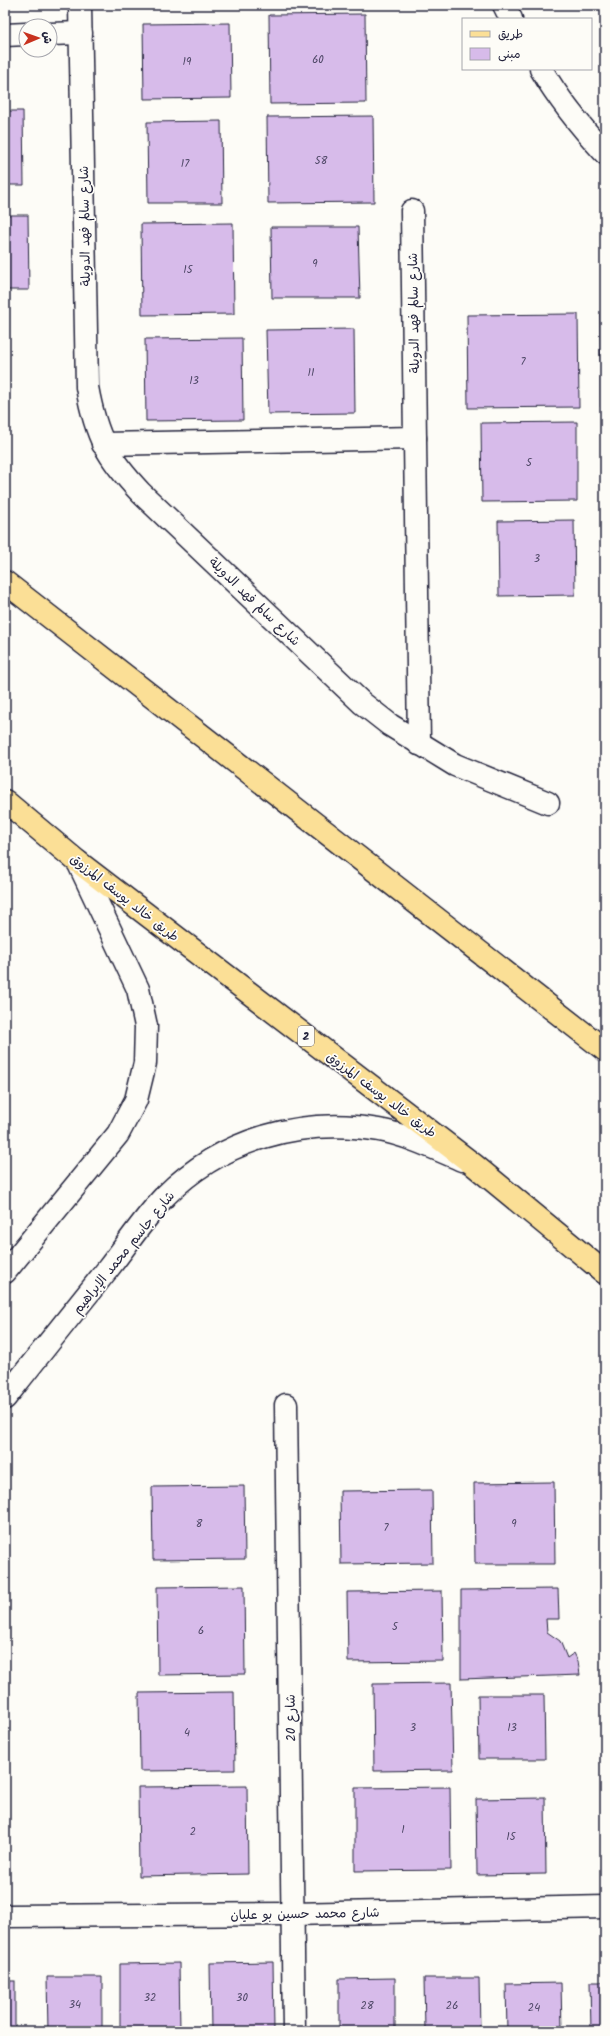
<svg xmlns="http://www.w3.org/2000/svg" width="610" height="2036" viewBox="0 0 610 2036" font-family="Kalam,'Playpen Sans Arabic',sans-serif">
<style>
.building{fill:#d7bbea;stroke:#22223b}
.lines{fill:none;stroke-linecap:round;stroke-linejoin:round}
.minor-casing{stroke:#22223b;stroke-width:25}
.tertiary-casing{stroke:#22223b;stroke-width:25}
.primary-casing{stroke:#22223b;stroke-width:25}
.minor{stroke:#fdfcf7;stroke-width:22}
.tertiary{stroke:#fdfcf7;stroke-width:22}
.primary{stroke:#fbdf96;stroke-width:22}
.labels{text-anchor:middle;stroke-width:3.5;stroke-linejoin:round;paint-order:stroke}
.number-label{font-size:11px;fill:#4f4867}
.shield{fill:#fdfcf7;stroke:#646373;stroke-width:1}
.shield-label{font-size:12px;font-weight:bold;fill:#22223b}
.street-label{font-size:13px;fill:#22223b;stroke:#fdfcf7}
</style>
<rect width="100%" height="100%" fill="#fdfcf7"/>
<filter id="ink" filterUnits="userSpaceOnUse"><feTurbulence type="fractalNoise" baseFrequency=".025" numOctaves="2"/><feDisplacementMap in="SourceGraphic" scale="8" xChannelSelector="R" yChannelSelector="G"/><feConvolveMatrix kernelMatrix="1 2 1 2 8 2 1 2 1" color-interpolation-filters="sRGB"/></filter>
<g filter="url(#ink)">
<!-- building -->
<g class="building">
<path d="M 365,14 L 366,103 L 270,104 L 269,15 Z"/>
<path d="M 230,23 L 231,98 L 144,99 L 143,24 Z"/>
<path d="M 5,111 L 23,111 L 24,185 L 5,185 Z"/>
<path d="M 373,116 L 374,202 L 268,203 L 267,117 Z"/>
<path d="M 221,121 L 222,203 L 148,203 L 147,122 Z"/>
<path d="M 5,215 L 28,215 L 29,290 L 5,290 Z"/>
<path d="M 233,223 L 234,314 L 142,315 L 141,224 Z"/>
<path d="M 271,227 L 358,227 L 360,298 L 272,298 Z"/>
<path d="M 578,314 L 579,407 L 468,408 L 467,315 Z"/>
<path d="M 600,314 L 605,314 L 605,407 L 601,407 Z"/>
<path d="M 354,329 L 355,413 L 268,414 L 266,330 Z"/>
<path d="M 242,338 L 243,420 L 146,421 L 145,339 Z"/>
<path d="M 577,422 L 577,501 L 482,502 L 481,423 Z"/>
<path d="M 574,520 L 575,595 L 499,596 L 498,521 Z"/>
<path d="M 554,1482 L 555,1564 L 475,1564 L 474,1483 Z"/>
<path d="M 244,1486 L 245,1559 L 153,1560 L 152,1487 Z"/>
<path d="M 432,1490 L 433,1563 L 341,1564 L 340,1491 Z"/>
<path d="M 244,1586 L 245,1674 L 158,1675 L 157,1587 Z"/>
<path d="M 558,1589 L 559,1619 L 546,1619 L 547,1632 L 560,1641 L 567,1658 L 574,1653 L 578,1661 L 580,1675 L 461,1679 L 461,1590 Z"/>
<path d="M 442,1591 L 443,1661 L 348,1662 L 347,1592 Z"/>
<path d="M 451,1683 L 453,1770 L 374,1771 L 373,1684 Z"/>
<path d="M 234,1692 L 235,1770 L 140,1771 L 139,1693 Z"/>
<path d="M 478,1695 L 544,1695 L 545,1759 L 479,1759 Z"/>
<path d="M 247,1786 L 248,1874 L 139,1876 L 138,1787 Z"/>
<path d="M 450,1787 L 451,1870 L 355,1871 L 355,1788 Z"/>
<path d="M 545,1798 L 546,1874 L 477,1875 L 476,1799 Z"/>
<path d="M 273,1962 L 274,2031 L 211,2031 L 210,1963 Z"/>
<path d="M 179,1963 L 180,2031 L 120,2031 L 120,1964 Z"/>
<path d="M 47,1977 L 102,1977 L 102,2031 L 48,2031 Z"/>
<path d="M 395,1978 L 395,2031 L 339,2031 L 339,1979 Z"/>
<path d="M 424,1978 L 479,1978 L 480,2031 L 425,2031 Z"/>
<rect x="5" y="1981" width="10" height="50"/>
<path d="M 590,1982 L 605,1982 L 605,2031 L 591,2031 Z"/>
<path d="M 561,1983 L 562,2031 L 507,2031 L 506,1984 Z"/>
</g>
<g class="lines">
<defs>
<g id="minor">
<path d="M 80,5 L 87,387 C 96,437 107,457 141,493 L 362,703 L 390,725 L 455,765 L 548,803"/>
<path d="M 504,5 L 511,19"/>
<path d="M 50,34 L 81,33"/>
<path d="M 5,35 L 26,34"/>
<path d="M 541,69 C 559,100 581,127 605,153"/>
<path d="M 412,211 L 419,744"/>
<path d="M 103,444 L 415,438"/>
<path d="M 286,1405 L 294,2031"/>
<path d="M 5,1916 L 292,1914 L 605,1907"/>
</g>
<g id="tertiary">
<path d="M 5,1272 L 118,1134 L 136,1100 L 145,1063 L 146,1026 L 138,989 L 78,862"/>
<path d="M 5,1398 C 39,1355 73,1312 107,1270 C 126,1246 144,1218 165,1196 C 222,1139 301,1117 379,1130 C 407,1135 436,1149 462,1160"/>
</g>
<g id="primary">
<path d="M 5,582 L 605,1050"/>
<path d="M 5,801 L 78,862 L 474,1165 L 605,1273"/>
</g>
</defs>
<!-- minor casing -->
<use href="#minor" class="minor-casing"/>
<!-- tertiary casing -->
<use href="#tertiary" class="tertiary-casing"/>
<!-- primary casing -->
<use href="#primary" class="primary-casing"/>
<!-- minor -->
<use href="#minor" class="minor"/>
<!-- tertiary -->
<use href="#tertiary" class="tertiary"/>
<!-- primary -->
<use href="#primary" class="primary"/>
</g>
</g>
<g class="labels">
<!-- number labels -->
<g class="number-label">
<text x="318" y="63">60</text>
<text x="187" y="65">19</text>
<text x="321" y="164">58</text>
<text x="185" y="167">17</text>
<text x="315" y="267">9</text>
<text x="188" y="273">15</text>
<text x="523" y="365">7</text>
<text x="311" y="376">11</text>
<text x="194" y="384">13</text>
<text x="529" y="466">5</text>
<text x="537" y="562">3</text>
<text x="199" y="1527">8</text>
<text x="514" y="1527">9</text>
<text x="386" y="1531">7</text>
<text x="395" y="1630">5</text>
<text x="201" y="1634">6</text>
<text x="413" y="1731">3</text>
<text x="512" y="1731">13</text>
<text x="187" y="1736">4</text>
<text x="403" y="1833">1</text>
<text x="193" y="1835">2</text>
<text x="511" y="1840">15</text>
<text x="150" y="2001">32</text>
<text x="242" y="2001">30</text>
<text x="75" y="2008">34</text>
<text x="367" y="2009">28</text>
<text x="452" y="2009">26</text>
<text x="534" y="2011">24</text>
</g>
<!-- shield labels -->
<rect class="shield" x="298" y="1026" width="16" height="20" rx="3"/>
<g class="shield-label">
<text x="306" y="1040">2</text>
</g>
<!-- street labels -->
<g class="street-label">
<text transform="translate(84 226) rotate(-91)" y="5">شارع سالم فهد الدويلة</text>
<text transform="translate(413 313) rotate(-91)" y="5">شارع سالم فهد الدويلة</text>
<text transform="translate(255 601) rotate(44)" y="5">شارع سالم فهد الدويلة</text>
<text transform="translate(125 897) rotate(38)" y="5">طريق خالد يوسف المرزوق</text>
<text transform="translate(382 1094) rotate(37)" y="5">طريق خالد يوسف المرزوق</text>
<text transform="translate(123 1252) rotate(-51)" y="5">شارع جاسم محمد الإبراهيم</text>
<text transform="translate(290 1718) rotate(-91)" y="5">شارع 20</text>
<text transform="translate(305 1913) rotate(-1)" y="5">شارع محمد حسين بو عليان</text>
</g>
</g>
<!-- margin -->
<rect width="610" height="2036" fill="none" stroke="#fdfcf7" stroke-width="20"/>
<rect x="10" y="10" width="590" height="2016" fill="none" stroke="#22223b" stroke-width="1.5" filter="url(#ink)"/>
<!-- legend -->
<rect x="462" y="18" width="130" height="52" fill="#fdfcf7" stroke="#a5a5ac"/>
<rect x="470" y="31" width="20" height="6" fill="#fbdf96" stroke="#a5a5ac"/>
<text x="498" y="38" font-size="12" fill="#22223b">طريق</text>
<rect x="470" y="48" width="20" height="12" fill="#d7bbea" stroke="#a5a5ac"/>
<text x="498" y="58" font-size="12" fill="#22223b">مبنى</text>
<!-- north arrow -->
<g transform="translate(38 38) rotate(88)"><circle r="19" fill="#fdfcf7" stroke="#a5a5ac"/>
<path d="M0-3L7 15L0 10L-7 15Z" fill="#c8321e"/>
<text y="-6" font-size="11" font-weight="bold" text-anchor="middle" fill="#22223b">ش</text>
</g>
</svg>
